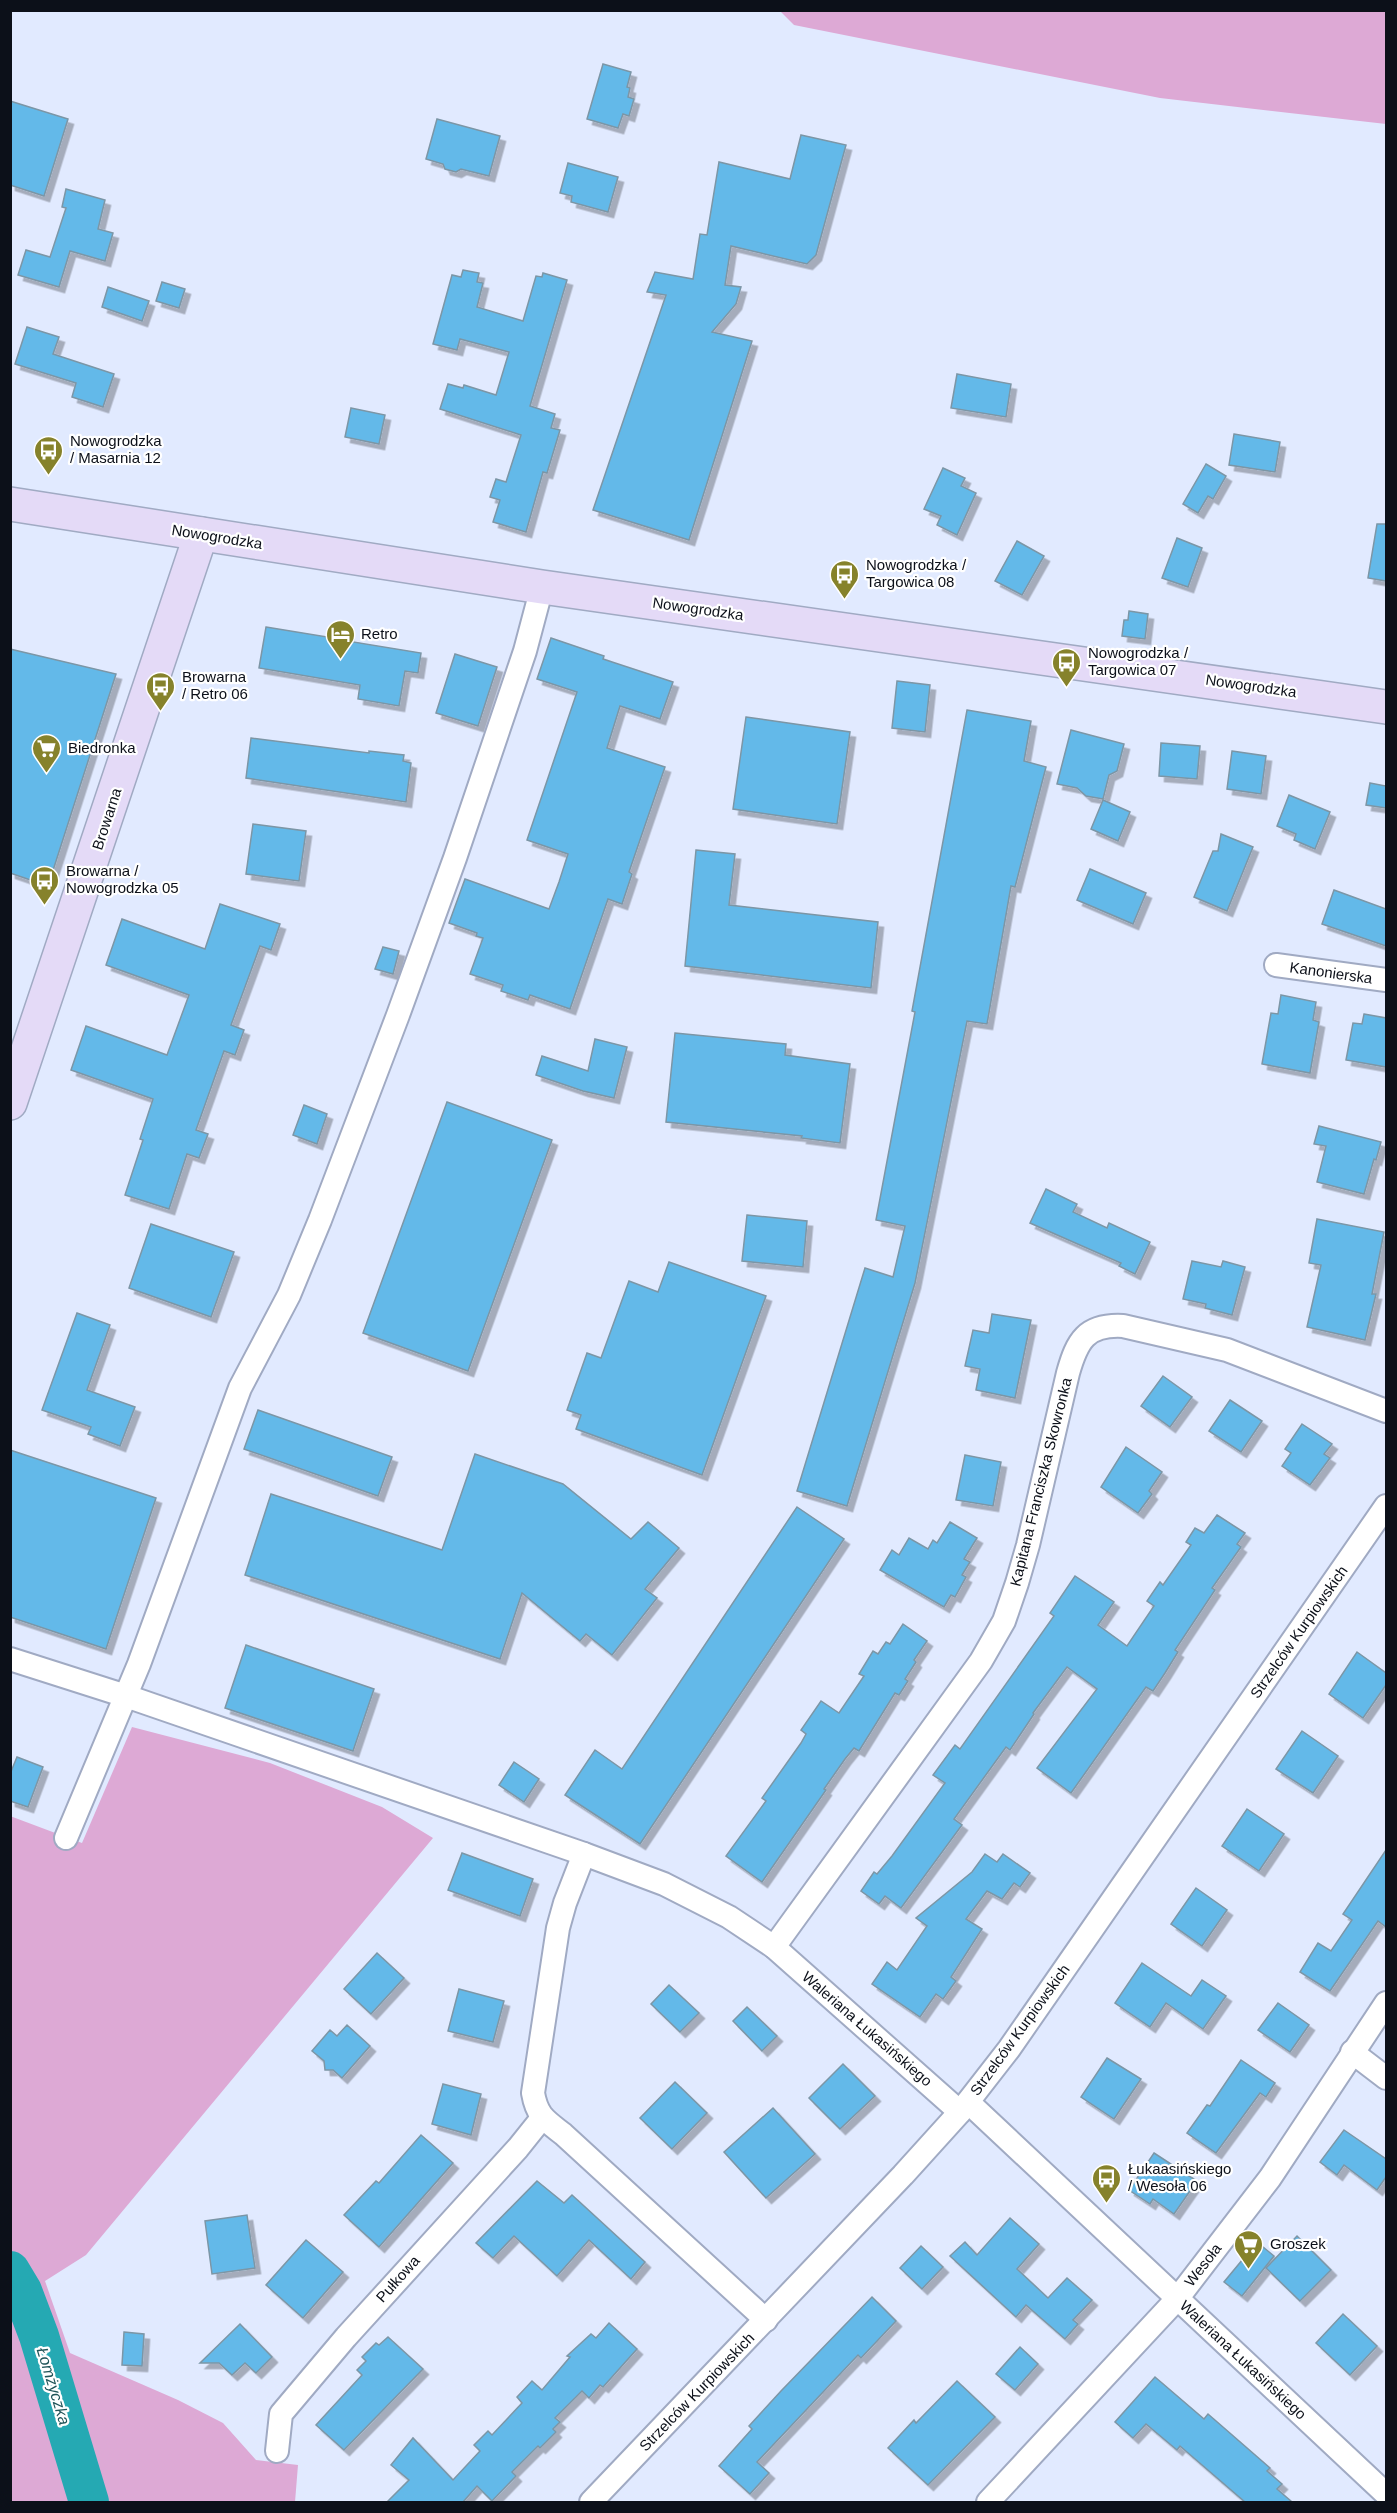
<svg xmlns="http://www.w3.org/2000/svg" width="1397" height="2513" viewBox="0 0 1397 2513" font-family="Arial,sans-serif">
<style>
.green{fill:#dda9d5}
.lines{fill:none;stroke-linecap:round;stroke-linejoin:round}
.river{stroke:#25a9b3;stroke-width:40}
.building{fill:#64b9e9;stroke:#7c96a6;stroke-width:1.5;filter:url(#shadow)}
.street-casing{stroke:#a0aac3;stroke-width:26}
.secondary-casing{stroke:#a0aac3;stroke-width:36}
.street{stroke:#fff;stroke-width:22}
.secondary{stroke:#e4daf7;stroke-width:33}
.labels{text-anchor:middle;stroke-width:4.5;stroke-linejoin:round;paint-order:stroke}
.poi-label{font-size:15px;fill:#0c1019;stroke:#fff;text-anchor:start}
.street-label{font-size:15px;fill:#0c1019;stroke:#fff}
.water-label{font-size:16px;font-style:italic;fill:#215559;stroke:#fff}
</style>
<defs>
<filter id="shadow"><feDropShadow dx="5.5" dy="5.5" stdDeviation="0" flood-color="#0004"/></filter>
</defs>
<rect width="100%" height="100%" fill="#e1eaff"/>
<!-- green -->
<g class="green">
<path d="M 780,11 L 1386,11 L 1386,124 L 1160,98 L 794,25 Z"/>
<path d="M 132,1727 L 270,1763 L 382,1807 L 433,1838 L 86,2255 L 45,2281 L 70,2353 L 178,2400 L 223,2423 L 256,2460 L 298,2465 L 295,2502 L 11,2502 L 10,1816 L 82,1843 Z"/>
</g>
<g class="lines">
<!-- river -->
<path class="river" d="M 10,2271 L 22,2291 L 39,2336 L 89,2502"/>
</g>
<!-- building -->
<g class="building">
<path d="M 603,64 L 631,72 L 627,87 L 630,88 L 628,97 L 634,99 L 629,116 L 623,114 L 618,128 L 587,119 Z"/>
<path d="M 10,101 L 68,119 L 44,196 L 10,185 Z"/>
<path d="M 437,119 L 500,136 L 489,176 L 461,169 L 456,172 L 445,169 L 443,164 L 426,159 Z"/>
<path d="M 801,135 L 846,145 L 816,255 L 807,264 L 731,246 L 725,285 L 741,287 L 736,304 L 712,332 L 752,341 L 689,540 L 593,510 L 666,295 L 647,292 L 655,272 L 693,279 L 700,234 L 707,235 L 719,162 L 790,179 Z"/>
<path d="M 568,163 L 618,177 L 608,212 L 571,202 L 572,196 L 560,193 Z"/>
<path d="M 66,189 L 105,200 L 98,229 L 113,233 L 105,261 L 70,251 L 59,287 L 18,275 L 26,250 L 50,257 L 66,208 L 62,207 Z"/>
<path d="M 463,270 L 479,273 L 477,282 L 483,283 L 477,307 L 523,321 L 536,276 L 542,277 L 543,273 L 567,280 L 530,406 L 555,414 L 551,428 L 560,430 L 547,473 L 543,472 L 526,532 L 493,522 L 500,500 L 490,497 L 496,479 L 506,482 L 521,435 L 440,409 L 448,384 L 463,388 L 464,385 L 496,395 L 509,352 L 460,339 L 457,350 L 433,344 L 452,275 L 461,277 Z"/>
<path d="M 162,282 L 185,289 L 179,308 L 156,301 Z"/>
<path d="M 108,287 L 149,301 L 142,321 L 102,307 Z"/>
<path d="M 27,327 L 59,337 L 53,354 L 114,374 L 103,407 L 72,397 L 76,383 L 15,364 Z"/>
<path d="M 957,374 L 1011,384 L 1006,417 L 951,408 Z"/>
<path d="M 351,408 L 385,415 L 379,444 L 345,437 Z"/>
<path d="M 1234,434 L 1280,442 L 1275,472 L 1229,465 Z"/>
<path d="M 1206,464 L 1226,476 L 1213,499 L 1208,496 L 1198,513 L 1183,504 Z"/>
<path d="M 943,468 L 965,478 L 961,486 L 976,493 L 957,535 L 937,525 L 941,516 L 924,509 Z"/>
<path d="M 1377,524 L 1386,524 L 1386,581 L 1368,578 Z"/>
<path d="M 1177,538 L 1202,548 L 1188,587 L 1162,578 Z"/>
<path d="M 1017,541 L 1044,556 L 1022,595 L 995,581 Z"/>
<path d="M 1129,611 L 1148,614 L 1145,639 L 1122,636 L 1124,620 L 1128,620 Z"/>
<path d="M 266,627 L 333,638 L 334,636 L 354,638 L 353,642 L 421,653 L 418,673 L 405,671 L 399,706 L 358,699 L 360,685 L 259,668 Z"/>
<path d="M 551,638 L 604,656 L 603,659 L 673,682 L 660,719 L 620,706 L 607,748 L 665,767 L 629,872 L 632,874 L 622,904 L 608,899 L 570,1009 L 530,995 L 528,1000 L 501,991 L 503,985 L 470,974 L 483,938 L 476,936 L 477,933 L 449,923 L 465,879 L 549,909 L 559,882 L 568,854 L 527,840 L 577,692 L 537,679 Z"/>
<path d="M 10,649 L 116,674 L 48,886 L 10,873 Z"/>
<path d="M 455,654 L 497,667 L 478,726 L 436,713 Z"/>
<path d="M 897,681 L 930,685 L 925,732 L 892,728 Z"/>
<path d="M 967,710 L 1031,721 L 1024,761 L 1046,767 L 1015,887 L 1011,886 L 987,1024 L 967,1021 L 915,1283 L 847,1506 L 797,1491 L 865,1268 L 893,1277 L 905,1226 L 876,1220 L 915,1012 L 912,1011 Z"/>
<path d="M 746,717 L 850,732 L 837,824 L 733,809 Z"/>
<path d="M 1071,730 L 1124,744 L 1117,771 L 1109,775 L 1103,799 L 1086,796 L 1077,788 L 1057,784 Z"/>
<path d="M 251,738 L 369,753 L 369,751 L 404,755 L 403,761 L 411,763 L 406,802 L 246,778 Z"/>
<path d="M 1161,743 L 1200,746 L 1197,779 L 1159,776 Z"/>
<path d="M 1232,751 L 1266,756 L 1261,794 L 1227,789 Z"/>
<path d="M 1370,783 L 1386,786 L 1386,808 L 1366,805 Z"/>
<path d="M 1289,795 L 1330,812 L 1315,849 L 1294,840 L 1296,834 L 1277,826 Z"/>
<path d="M 1103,800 L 1130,812 L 1118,841 L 1091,829 Z"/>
<path d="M 253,824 L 306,831 L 299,881 L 246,874 Z"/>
<path d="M 1221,834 L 1253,847 L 1227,911 L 1194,897 L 1213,851 L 1218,851 Z"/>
<path d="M 696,850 L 735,854 L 729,905 L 878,922 L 871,988 L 685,966 Z"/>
<path d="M 1090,869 L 1146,893 L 1133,924 L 1077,900 Z"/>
<path d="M 1334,890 L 1386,909 L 1386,946 L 1322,924 Z"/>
<path d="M 220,904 L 280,924 L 271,950 L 260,946 L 231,1025 L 244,1030 L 235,1055 L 224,1051 L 196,1130 L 208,1134 L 199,1158 L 187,1154 L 169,1209 L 125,1195 L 143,1140 L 140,1139 L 153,1099 L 71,1070 L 86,1026 L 167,1055 L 189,995 L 106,965 L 122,919 L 205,949 Z"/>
<path d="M 383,947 L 399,951 L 393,974 L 375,969 Z"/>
<path d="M 1281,995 L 1316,1002 L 1313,1020 L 1319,1022 L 1310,1073 L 1262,1064 L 1271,1013 L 1278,1014 Z"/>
<path d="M 1364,1014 L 1386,1018 L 1386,1067 L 1346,1060 L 1353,1023 L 1362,1024 Z"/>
<path d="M 675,1033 L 786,1044 L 785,1055 L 850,1064 L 840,1143 L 801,1138 L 802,1136 L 666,1122 Z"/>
<path d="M 595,1039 L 627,1047 L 614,1098 L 583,1091 L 536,1075 L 542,1056 L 588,1071 Z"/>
<path d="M 447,1102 L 552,1140 L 468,1371 L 363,1333 Z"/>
<path d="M 304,1105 L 327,1114 L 317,1144 L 293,1135 Z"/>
<path d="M 1319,1126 L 1381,1142 L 1376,1160 L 1374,1159 L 1364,1194 L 1317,1182 L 1326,1146 L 1314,1144 Z"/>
<path d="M 1046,1189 L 1077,1204 L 1073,1212 L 1107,1228 L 1109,1223 L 1150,1242 L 1135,1274 L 1119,1266 L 1121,1263 L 1030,1223 Z"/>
<path d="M 747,1215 L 807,1221 L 803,1267 L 742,1261 Z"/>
<path d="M 1317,1219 L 1384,1232 L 1372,1294 L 1376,1294 L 1365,1340 L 1307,1327 L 1321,1265 L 1309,1263 Z"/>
<path d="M 151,1224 L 234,1252 L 211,1317 L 129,1288 Z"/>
<path d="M 1192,1261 L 1221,1267 L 1223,1261 L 1245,1267 L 1232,1315 L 1205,1308 L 1206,1304 L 1183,1299 Z"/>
<path d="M 669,1262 L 766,1296 L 702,1475 L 576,1429 L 581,1415 L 567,1410 L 587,1353 L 601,1358 L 629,1281 L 658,1292 Z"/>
<path d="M 77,1313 L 110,1325 L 87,1390 L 135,1407 L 120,1446 L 88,1434 L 91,1427 L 42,1410 Z"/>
<path d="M 992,1314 L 1031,1320 L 1015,1398 L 976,1390 L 980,1369 L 965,1366 L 973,1330 L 989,1333 Z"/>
<path d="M 1163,1376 L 1192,1397 L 1170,1427 L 1141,1406 Z"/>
<path d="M 1230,1400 L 1262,1421 L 1241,1452 L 1209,1431 Z"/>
<path d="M 258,1410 L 392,1457 L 378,1496 L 244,1449 Z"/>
<path d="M 1302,1424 L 1332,1444 L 1324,1454 L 1330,1458 L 1310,1485 L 1282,1466 L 1291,1453 L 1285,1449 Z"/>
<path d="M 1126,1447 L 1162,1472 L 1149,1491 L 1152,1494 L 1138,1513 L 1101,1487 Z"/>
<path d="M 10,1450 L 156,1498 L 106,1649 L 10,1617 Z"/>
<path d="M 475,1454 L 563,1484 L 631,1539 L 648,1522 L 679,1548 L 645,1589 L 657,1598 L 612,1655 L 586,1634 L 580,1641 L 522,1593 L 500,1659 L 245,1575 L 271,1494 L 442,1550 Z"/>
<path d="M 965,1455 L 1001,1462 L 993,1506 L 956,1500 Z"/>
<path d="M 797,1507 L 844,1539 L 640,1844 L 565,1795 L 595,1750 L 622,1769 Z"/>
<path d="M 1217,1515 L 1245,1533 L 1237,1544 L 1241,1547 L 1212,1588 L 1215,1590 L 1175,1650 L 1178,1652 L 1165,1673 L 1153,1691 L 1146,1687 L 1071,1793 L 1037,1768 L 1097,1689 L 1067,1667 L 1033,1713 L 1034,1714 L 1010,1750 L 1006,1747 L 954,1819 L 962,1825 L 901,1908 L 885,1896 L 879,1904 L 861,1891 L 874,1872 L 877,1874 L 892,1856 L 945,1783 L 933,1775 L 955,1745 L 960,1749 L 1054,1616 L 1050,1613 L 1075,1576 L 1114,1602 L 1098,1625 L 1127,1646 L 1154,1606 L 1147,1601 L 1160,1582 L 1163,1585 L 1191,1545 L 1186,1542 L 1195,1528 L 1204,1533 Z"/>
<path d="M 950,1522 L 977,1538 L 964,1559 L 970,1562 L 962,1575 L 966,1577 L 955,1597 L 951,1595 L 944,1607 L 880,1570 L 892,1550 L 899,1555 L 909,1538 L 928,1549 L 933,1540 L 937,1543 Z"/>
<path d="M 903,1624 L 927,1641 L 914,1660 L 916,1662 L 905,1679 L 908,1681 L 899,1695 L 895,1693 L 859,1751 L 854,1748 L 845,1759 L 824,1789 L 826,1790 L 762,1882 L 726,1856 L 766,1801 L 762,1798 L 801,1743 L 806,1734 L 801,1730 L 821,1701 L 839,1713 L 864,1676 L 859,1674 L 873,1651 L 878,1654 L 886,1642 L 890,1644 Z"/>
<path d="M 246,1645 L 374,1689 L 353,1751 L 225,1708 Z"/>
<path d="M 1357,1652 L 1386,1673 L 1386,1685 L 1363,1718 L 1329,1694 Z"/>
<path d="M 1302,1731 L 1338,1756 L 1313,1793 L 1276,1769 Z"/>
<path d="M 17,1757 L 43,1767 L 28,1807 L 10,1801 L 10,1774 Z"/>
<path d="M 514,1762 L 539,1779 L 524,1802 L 499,1785 Z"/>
<path d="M 1247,1809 L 1284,1834 L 1259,1871 L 1222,1846 Z"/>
<path d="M 1386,1850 L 1386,1927 L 1378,1921 L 1330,1991 L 1300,1972 L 1318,1943 L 1331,1951 L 1352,1920 L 1343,1914 Z"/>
<path d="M 462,1853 L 533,1879 L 520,1916 L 448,1890 Z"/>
<path d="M 985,1854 L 997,1862 L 1003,1854 L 1030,1873 L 1020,1887 L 1014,1883 L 1002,1899 L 987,1891 L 966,1919 L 982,1929 L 951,1977 L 956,1981 L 943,1999 L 936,1994 L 920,2017 L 872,1984 L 887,1962 L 897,1970 L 927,1926 L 916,1918 L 972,1872 Z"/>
<path d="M 1196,1888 L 1227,1910 L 1202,1946 L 1171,1924 Z"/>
<path d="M 377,1953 L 404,1978 L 371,2014 L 344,1989 Z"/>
<path d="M 1142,1963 L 1191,1996 L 1202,1980 L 1226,1996 L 1203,2029 L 1166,2003 L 1150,2027 L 1115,2003 Z"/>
<path d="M 669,1985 L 699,2013 L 680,2032 L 651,2004 Z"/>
<path d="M 459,1989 L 504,2001 L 493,2042 L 448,2031 Z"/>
<path d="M 1278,2003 L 1309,2025 L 1290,2052 L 1258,2030 Z"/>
<path d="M 747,2007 L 777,2036 L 762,2051 L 733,2021 Z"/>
<path d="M 347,2025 L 370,2046 L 342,2078 L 333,2070 L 325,2070 L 324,2061 L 312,2051 L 330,2030 L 337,2036 Z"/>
<path d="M 1107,2058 L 1141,2079 L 1114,2119 L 1081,2097 Z"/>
<path d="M 1241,2060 L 1275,2083 L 1266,2097 L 1260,2093 L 1216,2153 L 1187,2133 L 1207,2105 L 1210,2106 Z"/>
<path d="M 843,2064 L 875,2096 L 840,2129 L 809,2098 Z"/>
<path d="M 675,2082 L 707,2113 L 672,2149 L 640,2118 Z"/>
<path d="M 443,2084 L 481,2094 L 471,2135 L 432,2124 Z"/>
<path d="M 773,2108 L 815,2154 L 766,2198 L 724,2152 Z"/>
<path d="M 1344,2130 L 1386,2159 L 1386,2177 L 1377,2190 L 1344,2165 L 1337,2175 L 1320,2162 Z"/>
<path d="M 421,2135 L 453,2163 L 379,2247 L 344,2215 L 376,2181 L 379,2183 Z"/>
<path d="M 1154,2153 L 1197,2181 L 1174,2214 L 1153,2199 L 1150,2204 L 1129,2190 Z"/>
<path d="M 537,2181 L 564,2203 L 572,2195 L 645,2262 L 631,2279 L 589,2240 L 557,2276 L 514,2236 L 493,2258 L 476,2243 Z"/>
<path d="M 247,2215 L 255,2268 L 212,2274 L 205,2221 Z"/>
<path d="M 1010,2218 L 1039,2244 L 1017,2269 L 1048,2298 L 1067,2278 L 1092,2300 L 1073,2320 L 1078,2324 L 1065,2339 L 1026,2305 L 1016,2317 L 950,2256 L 965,2242 L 977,2255 Z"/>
<path d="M 1297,2236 L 1331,2270 L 1300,2301 L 1266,2268 Z"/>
<path d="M 306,2240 L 343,2272 L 303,2318 L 266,2285 Z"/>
<path d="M 1257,2242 L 1274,2256 L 1242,2296 L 1224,2282 Z"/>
<path d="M 921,2246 L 943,2267 L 922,2289 L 900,2268 Z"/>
<path d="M 872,2297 L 896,2321 L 861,2358 L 858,2355 L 757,2462 L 769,2473 L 750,2494 L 719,2466 L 752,2429 L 749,2426 L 781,2391 Z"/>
<path d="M 1343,2314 L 1377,2346 L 1350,2375 L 1316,2343 Z"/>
<path d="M 609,2323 L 637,2349 L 603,2387 L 600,2385 L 589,2398 L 582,2391 L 555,2418 L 560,2422 L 553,2429 L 556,2432 L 540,2448 L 538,2446 L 512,2472 L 516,2476 L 492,2501 L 477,2486 L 463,2502 L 387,2502 L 409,2480 L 391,2465 L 413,2438 L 453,2480 L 480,2451 L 474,2445 L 488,2431 L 492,2435 L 522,2403 L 517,2397 L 532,2381 L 542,2390 L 570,2357 L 567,2356 L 591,2334 L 596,2338 Z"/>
<path d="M 240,2324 L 272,2357 L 256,2373 L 245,2363 L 232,2375 L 219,2363 L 200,2363 Z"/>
<path d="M 124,2332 L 144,2334 L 142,2366 L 122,2365 Z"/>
<path d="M 388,2337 L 423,2369 L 344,2450 L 316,2425 L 362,2375 L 357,2370 L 366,2361 L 362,2357 L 376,2343 L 379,2345 Z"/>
<path d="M 1020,2347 L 1038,2364 L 1015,2390 L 996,2374 Z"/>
<path d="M 1155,2377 L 1204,2419 L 1208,2414 L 1270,2468 L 1267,2471 L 1282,2484 L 1277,2489 L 1292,2502 L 1245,2502 L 1180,2446 L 1177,2450 L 1146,2424 L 1133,2438 L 1115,2422 Z"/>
<path d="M 957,2381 L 995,2417 L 928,2485 L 888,2448 L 914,2420 L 916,2423 Z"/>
</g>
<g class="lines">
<defs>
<g id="street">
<path d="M 1276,965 L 1386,980"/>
<path d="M 10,1659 L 126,1696 L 584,1854 L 664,1884 L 729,1917 L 774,1947 L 960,2112"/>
<path d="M 66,1838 L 139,1664 L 240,1388 L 289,1295 L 320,1220 L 398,1015 L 455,858 L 525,651 L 542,587"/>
<path d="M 584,1854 L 565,1903 L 558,1928 L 533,2093 C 537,2116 545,2120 563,2134 L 766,2320"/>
<path d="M 774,1947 L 981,1661 L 1004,1621 L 1017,1583 L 1028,1545 L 1068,1373 C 1077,1341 1086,1324 1123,1326 L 1227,1350 L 1386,1411"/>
<path d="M 1352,2052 L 1386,2078"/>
<path d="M 968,2102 L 1386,2494"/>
<path d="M 277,2451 L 281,2414 L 346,2337 L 518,2148 L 542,2118"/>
<path d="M 591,2502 L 903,2175 L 960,2112 L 1009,2049 L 1386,1506"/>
<path d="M 988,2502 L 1177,2299 L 1270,2178 L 1386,2003"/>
</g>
<g id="secondary">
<path d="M 10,504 L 542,587 L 1386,707"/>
<path d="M 10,1103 L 201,534"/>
</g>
</defs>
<!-- street casing -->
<use href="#street" class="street-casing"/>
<!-- secondary casing -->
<use href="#secondary" class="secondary-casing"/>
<!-- street -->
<use href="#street" class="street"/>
<!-- secondary -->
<use href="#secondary" class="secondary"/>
</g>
<!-- icons -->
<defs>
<symbol id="bus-pin" viewBox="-11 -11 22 30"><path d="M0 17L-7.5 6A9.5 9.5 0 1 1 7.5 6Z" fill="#86822b" stroke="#fff"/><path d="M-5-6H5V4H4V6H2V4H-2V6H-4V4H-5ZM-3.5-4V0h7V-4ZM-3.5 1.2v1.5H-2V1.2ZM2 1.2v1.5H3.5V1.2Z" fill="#fff"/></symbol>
<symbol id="hotel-pin" viewBox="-11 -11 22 30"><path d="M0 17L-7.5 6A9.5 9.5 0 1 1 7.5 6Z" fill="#86822b" stroke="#fff"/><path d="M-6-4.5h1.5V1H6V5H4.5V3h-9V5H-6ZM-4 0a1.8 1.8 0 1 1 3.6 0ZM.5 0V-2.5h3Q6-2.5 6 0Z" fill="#fff"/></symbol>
<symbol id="supermarket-pin" viewBox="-11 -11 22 30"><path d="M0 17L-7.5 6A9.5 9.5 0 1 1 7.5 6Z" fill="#86822b" stroke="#fff"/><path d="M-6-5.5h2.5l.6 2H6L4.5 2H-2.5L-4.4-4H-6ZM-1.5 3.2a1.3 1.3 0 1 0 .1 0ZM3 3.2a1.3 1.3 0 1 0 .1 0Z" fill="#fff"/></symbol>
</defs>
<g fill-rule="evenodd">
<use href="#bus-pin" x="32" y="434" width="33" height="45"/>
<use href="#bus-pin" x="828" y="558" width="33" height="45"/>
<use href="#hotel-pin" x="324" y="618" width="33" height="45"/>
<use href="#bus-pin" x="1050" y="646" width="33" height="45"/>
<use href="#bus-pin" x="144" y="670" width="33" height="45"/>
<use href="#supermarket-pin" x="30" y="732" width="33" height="45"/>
<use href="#bus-pin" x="28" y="864" width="33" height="45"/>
<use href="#bus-pin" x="1090" y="2162" width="33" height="45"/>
<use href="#supermarket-pin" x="1232" y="2228" width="33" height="45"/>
</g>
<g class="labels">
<!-- poi labels -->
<g class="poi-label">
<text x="70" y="446">Nowogrodzka<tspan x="70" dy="17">/ Masarnia 12</tspan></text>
<text x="866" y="570">Nowogrodzka /<tspan x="866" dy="17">Targowica 08</tspan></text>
<text x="361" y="639">Retro</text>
<text x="1088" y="658">Nowogrodzka /<tspan x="1088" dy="17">Targowica 07</tspan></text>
<text x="182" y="682">Browarna<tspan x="182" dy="17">/ Retro 06</tspan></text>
<text x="68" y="753">Biedronka</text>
<text x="66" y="876">Browarna /<tspan x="66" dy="17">Nowogrodzka 05</tspan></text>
<text x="1128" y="2174">Łukaasińskiego<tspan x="1128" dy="17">/ Wesoła 06</tspan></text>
<text x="1270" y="2249">Groszek</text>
</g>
<!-- street labels -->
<g class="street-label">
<text transform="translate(217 537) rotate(9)" y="5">Nowogrodzka</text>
<text transform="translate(698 609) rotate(8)" y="5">Nowogrodzka</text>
<text transform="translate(1251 686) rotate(8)" y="5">Nowogrodzka</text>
<text transform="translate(107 819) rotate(-72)" y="5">Browarna</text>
<text transform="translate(1331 973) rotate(8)" y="5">Kanonierska</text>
<text transform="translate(1041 1482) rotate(-76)" y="5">Kapitana Franciszka Skowronka</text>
<text transform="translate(1299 1632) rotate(-55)" y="5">Strzelców Kurpiowskich</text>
<text transform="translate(867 2029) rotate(41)" y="5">Waleriana Łukasińskiego</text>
<text transform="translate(1020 2030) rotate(-54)" y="5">Strzelców Kurpiowskich</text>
<text transform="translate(1203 2265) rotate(-52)" y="5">Wesoła</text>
<text transform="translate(398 2279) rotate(-48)" y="5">Pułkowa</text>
<text transform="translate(1243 2360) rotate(43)" y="5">Waleriana Łukasińskiego</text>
<text transform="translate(697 2392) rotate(-46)" y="5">Strzelców Kurpiowskich</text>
</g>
<!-- water labels -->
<g class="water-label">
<text transform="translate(54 2386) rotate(73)" y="6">Łomżyczka</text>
</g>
</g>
<!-- border -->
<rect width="1397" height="2513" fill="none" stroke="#0c1019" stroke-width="24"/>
</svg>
